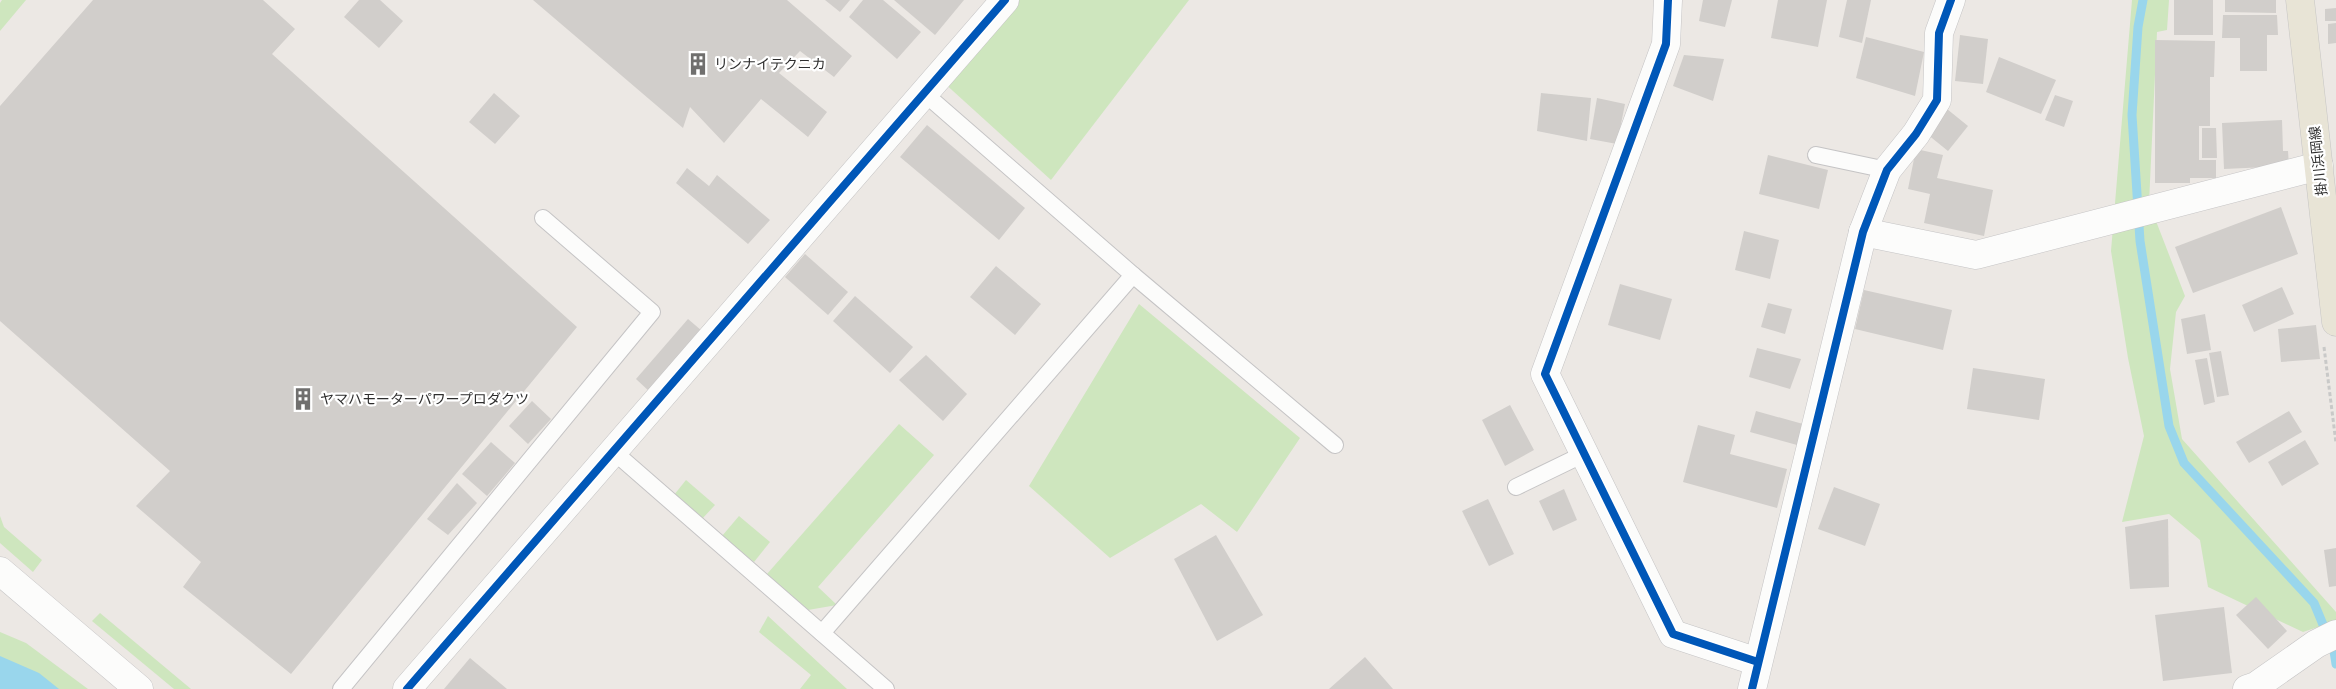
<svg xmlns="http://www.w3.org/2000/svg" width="2336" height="689" viewBox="0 0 2336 689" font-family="'Asap Condensed','Noto Sans JP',sans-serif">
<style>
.green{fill:#cee6be}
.water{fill:#99d6ec}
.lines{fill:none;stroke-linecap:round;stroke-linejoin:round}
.stream{stroke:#99d6ec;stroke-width:9}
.building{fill:#d1cecb}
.service-casing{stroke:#c5c4c5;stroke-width:18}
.minor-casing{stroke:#c5c4c5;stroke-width:29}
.tertiary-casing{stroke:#c5c4c5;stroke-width:29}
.primary-casing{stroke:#c6c5c4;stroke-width:29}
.path{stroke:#c9c9c8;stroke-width:3;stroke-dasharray:4 2.5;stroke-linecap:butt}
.service{stroke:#fcfcfb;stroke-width:16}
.minor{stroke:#fcfcfb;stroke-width:28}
.tertiary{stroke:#fcfcfb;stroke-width:28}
.primary{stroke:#e8e4d6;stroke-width:28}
.cycleway-casing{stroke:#fff;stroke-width:11}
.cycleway{stroke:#0057b8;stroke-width:8}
.labels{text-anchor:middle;stroke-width:4.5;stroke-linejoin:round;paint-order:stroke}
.poi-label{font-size:14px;fill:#2e2e2e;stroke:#fff;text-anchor:start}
.street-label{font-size:14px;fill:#2e2e2e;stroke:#fff}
</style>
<rect width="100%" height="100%" fill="#ece8e4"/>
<!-- green -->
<g class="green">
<path d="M 2,0 L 26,0 L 0,31 L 0,3 Z"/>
<path d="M 1006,0 L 1189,0 L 1051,180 L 942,81 Z"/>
<path d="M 2132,0 L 2169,0 L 2167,30 L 2157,32 L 2149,203 L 2185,296 L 2176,312 L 2170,369 L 2182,439 L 2336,612 L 2336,621 L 2303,632 L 2208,587 L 2200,540 L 2169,514 L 2122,522 L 2144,436 L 2128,358 L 2111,251 Z"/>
<path d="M 1139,304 L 1300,438 L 1237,532 L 1201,504 L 1110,558 L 1029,486 Z"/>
<path d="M 899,424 L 934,455 L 818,587 L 837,605 L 808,610 L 767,574 Z"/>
<path d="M 686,480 L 715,505 L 702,519 L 674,495 Z"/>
<path d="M 0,516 L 4,527 L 42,560 L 33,572 L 0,543 Z"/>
<path d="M 739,516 L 770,542 L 754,562 L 722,536 Z"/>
<path d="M 100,613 L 191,689 L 174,689 L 92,621 Z"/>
<path d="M 768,616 L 847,689 L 800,689 L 811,675 L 759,632 Z"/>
<path d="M 0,632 L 26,643 L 88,689 L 0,689 Z"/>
</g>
<!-- water -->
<path class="water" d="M 0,656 L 39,673 L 59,689 L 0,689 Z"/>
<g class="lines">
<!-- stream -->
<path class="stream" d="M 2143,0 L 2138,27 L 2132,115 L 2140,241 L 2169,426 L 2184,463 L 2314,603 L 2334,651 L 2336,664"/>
</g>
<!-- building -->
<g class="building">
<path d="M 93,0 L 263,0 L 295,29 L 272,54 L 577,327 L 291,674 L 183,587 L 201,562 L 136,506 L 170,471 L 0,321 L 0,106 Z"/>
<path d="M 359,0 L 380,0 L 403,21 L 379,48 L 344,17 Z"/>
<path d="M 533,0 L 787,0 L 852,56 L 834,77 L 800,51 L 779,73 L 827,112 L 808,137 L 761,99 L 724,143 L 690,107 L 683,128 Z"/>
<path d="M 825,0 L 850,0 L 840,12 Z"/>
<path d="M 863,0 L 883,0 L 921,32 L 897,59 L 849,17 Z"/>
<path d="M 894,0 L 964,0 L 935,35 Z"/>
<path d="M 1703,0 L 1732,0 L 1725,27 L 1699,21 Z"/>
<path d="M 1778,0 L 1827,0 L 1818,47 L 1771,38 Z"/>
<path d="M 1847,0 L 1871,0 L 1862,43 L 1839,37 Z"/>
<rect x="2174" y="0" width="39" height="35"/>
<path d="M 2225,0 L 2276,0 L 2276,13 L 2225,12 Z"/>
<path d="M 2336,8 L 2336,21 L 2325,21 L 2325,9 Z"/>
<path d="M 2223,15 L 2277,15 L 2278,35 L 2267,35 L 2267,71 L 2240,71 L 2240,38 L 2222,38 Z"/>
<path d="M 2336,23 L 2336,43 L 2328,44 L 2328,24 Z"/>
<path d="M 1960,35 L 1988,39 L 1983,84 L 1955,81 Z"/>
<path d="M 1866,37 L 1924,52 L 1915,96 L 1856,78 Z"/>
<path d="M 2155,40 L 2215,41 L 2214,77 L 2210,77 L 2210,126 L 2199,126 L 2199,160 L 2216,160 L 2216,178 L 2190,178 L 2190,183 L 2155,183 Z"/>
<path d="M 1684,55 L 1724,59 L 1713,101 L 1673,86 Z"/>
<path d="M 1999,57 L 2056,80 L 2041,114 L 1986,92 Z"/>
<path d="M 494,93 L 520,116 L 495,144 L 469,122 Z"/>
<path d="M 1541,93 L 1591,98 L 1587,141 L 1537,131 Z"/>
<path d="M 2055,95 L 2073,101 L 2064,127 L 2045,120 Z"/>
<path d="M 1597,98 L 1625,104 L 1617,144 L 1590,139 Z"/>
<path d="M 1947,109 L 1968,126 L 1948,151 L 1927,134 Z"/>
<path d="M 2282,120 L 2283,151 L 2288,151 L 2289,166 L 2224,169 L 2222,123 Z"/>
<path d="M 927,125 L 1025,208 L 999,240 L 900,157 Z"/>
<path d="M 2202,128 L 2216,128 L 2217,158 L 2202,158 Z"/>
<path d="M 1916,149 L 1943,155 L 1937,178 L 1993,190 L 1984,236 L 1924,223 L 1930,194 L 1908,189 Z"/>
<path d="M 1768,155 L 1828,170 L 1819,209 L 1759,194 Z"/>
<path d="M 687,168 L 709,186 L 717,175 L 770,220 L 748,244 L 676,183 Z"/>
<path d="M 2281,207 L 2298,254 L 2193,293 L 2175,247 Z"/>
<path d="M 1744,231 L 1779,240 L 1770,279 L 1735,270 Z"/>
<path d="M 805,254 L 848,292 L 828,315 L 785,277 Z"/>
<path d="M 996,266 L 1041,304 L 1015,335 L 970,297 Z"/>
<path d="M 1620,284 L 1672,299 L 1660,340 L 1608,325 Z"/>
<path d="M 2282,287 L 2294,314 L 2254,332 L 2242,305 Z"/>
<path d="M 1864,290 L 1952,310 L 1943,350 L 1855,329 Z"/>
<path d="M 855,296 L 913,347 L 890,373 L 833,321 Z"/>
<path d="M 1768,303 L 1792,309 L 1785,334 L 1761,327 Z"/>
<path d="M 2205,314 L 2211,350 L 2187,354 L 2181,319 Z"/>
<path d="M 688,319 L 702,331 L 650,392 L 636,379 Z"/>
<path d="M 2316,325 L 2320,359 L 2281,362 L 2278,329 Z"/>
<path d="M 1757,348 L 1801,359 L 1790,389 L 1749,377 Z"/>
<path d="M 2221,351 L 2229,395 L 2217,397 L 2209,353 Z"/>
<path d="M 926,355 L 967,394 L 943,421 L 899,380 Z"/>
<path d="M 2207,358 L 2215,402 L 2204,405 L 2195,360 Z"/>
<path d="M 1973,368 L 2045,379 L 2039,420 L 1967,409 Z"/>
<path d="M 532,401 L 551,419 L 528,444 L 509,426 Z"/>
<path d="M 1510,405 L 1534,450 L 1505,466 L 1482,420 Z"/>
<path d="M 1756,411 L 1803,424 L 1797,445 L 1750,432 Z"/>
<path d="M 2289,411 L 2302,432 L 2249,463 L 2236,442 Z"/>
<path d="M 1698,425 L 1735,435 L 1730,454 L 1787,469 L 1777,508 L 1683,482 Z"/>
<path d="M 2305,440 L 2319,464 L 2282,486 L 2268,462 Z"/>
<path d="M 491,442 L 515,463 L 487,496 L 462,474 Z"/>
<path d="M 457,483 L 477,503 L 448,535 L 427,519 Z"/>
<path d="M 1834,487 L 1880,504 L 1865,546 L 1818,529 Z"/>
<path d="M 1564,489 L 1577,520 L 1553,531 L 1539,501 Z"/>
<path d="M 1488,499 L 1514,554 L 1489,566 L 1462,511 Z"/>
<path d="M 2168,519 L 2169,587 L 2130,589 L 2125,527 Z"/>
<path d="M 1216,535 L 1263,615 L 1217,641 L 1174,559 Z"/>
<path d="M 2336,548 L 2336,586 L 2329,587 L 2324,550 Z"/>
<path d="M 2256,597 L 2287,631 L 2268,649 L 2236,615 Z"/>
<path d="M 2224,607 L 2232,673 L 2163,681 L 2155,615 Z"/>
<path d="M 1365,657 L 1393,689 L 1329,689 Z"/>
<path d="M 470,658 L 507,689 L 444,689 Z"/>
</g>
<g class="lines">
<defs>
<g id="service">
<path d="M 1816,155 L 1887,170"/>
<path d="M 1133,275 L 1335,445"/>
<path d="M 613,451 L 886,689"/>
<path d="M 1516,487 L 1584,454"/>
<path d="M 822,633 L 1133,275 L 924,93"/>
<path d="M 341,689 L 652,312 L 543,218"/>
</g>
<g id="minor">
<path d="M 1668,0 L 1666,44 L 1545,374 L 1673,634 L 1758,662"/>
<path d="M 1863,232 L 1976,255 L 2319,166"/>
<path d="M 407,689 L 1005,0"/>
<path d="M 1752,689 L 1863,232 L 1887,170 L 1916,134 L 1937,100 L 1939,33 L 1951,0"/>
<path d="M 2247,689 L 2256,686 L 2316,644 L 2336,634"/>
</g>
<path id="tertiary" d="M 0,571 L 139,689"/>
<path id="primary" d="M 2300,0 L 2336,322"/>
</defs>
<!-- service casing -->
<use href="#service" class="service-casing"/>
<!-- minor casing -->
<use href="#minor" class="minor-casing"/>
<!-- tertiary casing -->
<use href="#tertiary" class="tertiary-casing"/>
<!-- primary casing -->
<use href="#primary" class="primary-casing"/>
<!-- path -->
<path class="path" d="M 2324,347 L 2336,443"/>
<!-- service -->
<use href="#service" class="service"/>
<!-- minor -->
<use href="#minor" class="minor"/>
<!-- tertiary -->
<use href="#tertiary" class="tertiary"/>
<!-- primary -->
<use href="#primary" class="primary"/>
<defs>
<g id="cycleway">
<path d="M 1668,0 L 1666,44 L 1545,374 L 1673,634 L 1758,662"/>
<path d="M 407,689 L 1005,0"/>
<path d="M 1752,689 L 1863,232 L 1887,170 L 1916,134 L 1937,100 L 1939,33 L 1951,0"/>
</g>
</defs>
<!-- cycleway casing -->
<use href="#cycleway" class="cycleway-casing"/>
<!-- cycleway -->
<use href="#cycleway" class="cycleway"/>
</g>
<!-- icons -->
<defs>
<symbol id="building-bare" viewBox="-9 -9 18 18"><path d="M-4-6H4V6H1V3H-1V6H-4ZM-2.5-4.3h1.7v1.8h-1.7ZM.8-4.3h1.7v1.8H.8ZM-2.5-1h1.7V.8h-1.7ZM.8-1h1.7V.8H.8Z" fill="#706f6e" stroke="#fff" stroke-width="2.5" paint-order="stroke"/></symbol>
</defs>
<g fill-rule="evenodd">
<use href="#building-bare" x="682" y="48" width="32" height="32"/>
<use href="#building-bare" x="287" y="383" width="32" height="32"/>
</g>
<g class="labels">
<!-- poi labels -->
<g class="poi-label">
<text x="714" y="69">リンナイテクニカ</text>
<text x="320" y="404">ヤマハモーターパワープロダクツ</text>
</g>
<!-- street labels -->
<g class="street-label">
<text transform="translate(2318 161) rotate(-96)" y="5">掛川浜岡線</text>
</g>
</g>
</svg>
